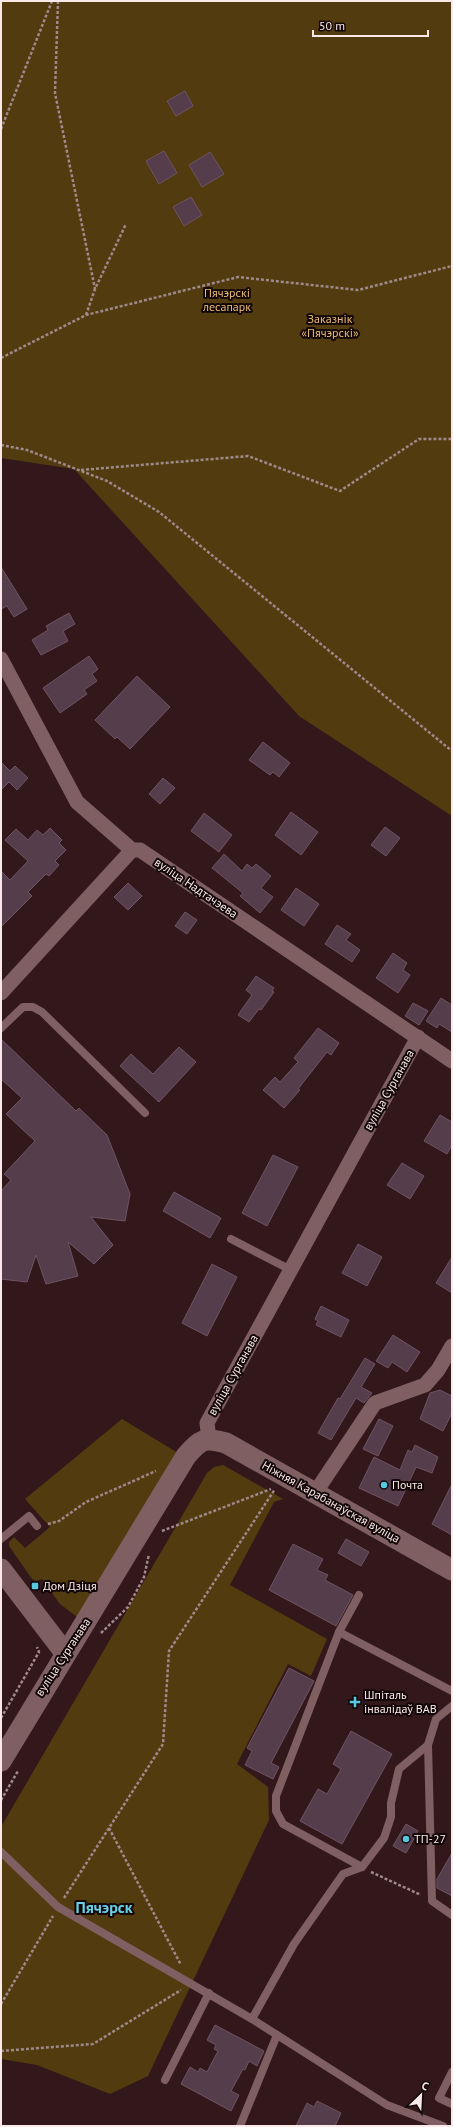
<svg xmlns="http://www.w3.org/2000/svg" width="453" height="2127" viewBox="0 0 453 2127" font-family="'PT Sans',sans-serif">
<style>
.green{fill:#533b10}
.building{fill:#553d4c;stroke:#6e5464}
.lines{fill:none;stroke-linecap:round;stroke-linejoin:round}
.path{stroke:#9f898a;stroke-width:2.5;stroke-dasharray:3 2;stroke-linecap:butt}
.lane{stroke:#7f5f62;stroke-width:8}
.street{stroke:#7f5f62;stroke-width:15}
.secondary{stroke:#7f5f62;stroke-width:21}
.poi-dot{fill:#56c9e1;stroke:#120708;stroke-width:1.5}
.labels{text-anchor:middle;stroke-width:4;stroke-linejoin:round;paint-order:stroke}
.park-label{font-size:12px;fill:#ebbb71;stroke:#120708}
.street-label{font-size:12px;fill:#fbe8e9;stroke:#120708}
.poi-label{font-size:12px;fill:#fbe8e9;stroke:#120708;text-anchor:start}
.district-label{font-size:16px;font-weight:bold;fill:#68cfe5;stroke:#120708}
</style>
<rect width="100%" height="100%" fill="#32181b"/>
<!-- green -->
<g class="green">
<path d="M 1,1 L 452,1 L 452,816 L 299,716 L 74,469 L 1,458 Z"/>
<path d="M 122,1419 L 178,1453 L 84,1622 L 60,1604 L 42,1579 L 36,1581 L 32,1579 L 9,1546 L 9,1542 L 14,1537 L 25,1548 L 50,1527 L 25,1499 Z"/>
<path d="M 223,1465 L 283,1499 L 274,1502 L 230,1585 L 327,1639 L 311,1676 L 288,1664 L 237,1764 L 268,1787 L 269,1820 L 148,2076 L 110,2094 L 37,2065 L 1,2059 L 1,1827 L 207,1473 L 214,1467 Z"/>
</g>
<!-- building -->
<g class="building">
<path d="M 185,91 L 193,106 L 176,116 L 167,101 Z"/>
<path d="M 164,151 L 177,173 L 159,184 L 146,161 Z"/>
<path d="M 210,152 L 224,174 L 202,187 L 189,165 Z"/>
<path d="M 191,197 L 202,215 L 184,226 L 173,207 Z"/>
<path d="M 1,567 L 27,609 L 14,617 L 7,606 L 1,609 Z"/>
<path d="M 69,613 L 75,624 L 63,631 L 68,641 L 41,655 L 32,640 L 48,630 L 46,626 Z"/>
<path d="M 89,656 L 98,669 L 92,674 L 97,681 L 84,690 L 87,694 L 60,713 L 43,688 Z"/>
<path d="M 137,676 L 170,707 L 130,749 L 117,737 L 115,739 L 95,720 Z"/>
<path d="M 263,742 L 290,763 L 279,777 L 273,772 L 270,775 L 249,760 Z"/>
<path d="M 1,762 L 10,771 L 15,766 L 28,778 L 17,790 L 9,782 L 1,790 Z"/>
<path d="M 163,778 L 175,788 L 160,804 L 149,794 Z"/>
<path d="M 291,812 L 318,832 L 301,855 L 275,835 Z"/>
<path d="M 204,813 L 232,835 L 219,852 L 191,831 Z"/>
<path d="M 385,827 L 400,838 L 386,856 L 371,845 Z"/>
<path d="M 50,828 L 62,840 L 59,843 L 66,850 L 55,861 L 59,865 L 49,876 L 46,874 L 28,892 L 32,896 L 1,927 L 1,871 L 10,880 L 28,861 L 5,840 L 16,829 L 28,840 L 37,830 L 43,835 Z"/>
<path d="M 224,854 L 242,871 L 247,864 L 252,868 L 256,864 L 271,876 L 261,888 L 273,897 L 260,913 L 240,896 L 243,893 L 212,868 Z"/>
<path d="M 128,883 L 142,896 L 128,910 L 114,897 Z"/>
<path d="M 296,888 L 319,904 L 304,926 L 281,910 Z"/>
<path d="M 185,912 L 197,920 L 187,934 L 175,926 Z"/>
<path d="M 337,925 L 351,934 L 346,940 L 360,950 L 352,962 L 325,944 Z"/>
<path d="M 393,953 L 407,963 L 403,970 L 410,975 L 398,993 L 376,978 Z"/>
<path d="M 256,976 L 274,988 L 272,991 L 274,992 L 261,1010 L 259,1009 L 249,1022 L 238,1015 L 252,995 L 246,990 Z"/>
<path d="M 441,998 L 452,1005 L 452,1032 L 439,1024 L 437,1028 L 426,1021 Z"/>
<path d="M 413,1003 L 428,1011 L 419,1025 L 405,1016 Z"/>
<path d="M 318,1028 L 339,1043 L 331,1055 L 327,1052 L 298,1089 L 300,1090 L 284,1108 L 263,1090 L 275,1077 L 280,1082 L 298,1062 L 294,1058 Z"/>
<path d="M 1,1039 L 76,1111 L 79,1108 L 107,1135 L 130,1194 L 125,1221 L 91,1217 L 113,1245 L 94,1264 L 68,1242 L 78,1276 L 46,1284 L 36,1255 L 27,1282 L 1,1279 L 1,1191 L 11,1180 L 4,1174 L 35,1141 L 6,1114 L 22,1098 L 1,1079 Z"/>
<path d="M 179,1047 L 196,1062 L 159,1102 L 120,1066 L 131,1054 L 153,1074 Z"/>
<path d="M 440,1115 L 452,1122 L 452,1145 L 447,1154 L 424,1141 Z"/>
<path d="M 273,1155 L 298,1167 L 267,1226 L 242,1213 Z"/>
<path d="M 402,1163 L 424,1176 L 410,1199 L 387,1185 Z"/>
<path d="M 174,1192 L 221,1218 L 210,1238 L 163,1211 Z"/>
<path d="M 358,1244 L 382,1257 L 367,1286 L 342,1273 Z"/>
<path d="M 452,1257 L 452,1293 L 436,1283 Z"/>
<path d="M 212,1264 L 237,1277 L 207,1336 L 182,1323 Z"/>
<path d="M 321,1306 L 349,1320 L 341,1337 L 316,1325 L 318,1321 L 315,1319 Z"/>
<path d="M 393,1335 L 420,1352 L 407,1372 L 392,1362 L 388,1368 L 376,1361 Z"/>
<path d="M 365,1358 L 375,1364 L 361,1387 L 372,1393 L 364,1403 L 356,1398 L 331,1440 L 318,1433 L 338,1398 L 340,1399 Z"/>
<path d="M 440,1390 L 452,1396 L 452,1413 L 443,1431 L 420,1419 L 430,1393 Z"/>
<path d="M 379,1419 L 393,1426 L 378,1456 L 363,1449 Z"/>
<path d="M 415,1445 L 438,1457 L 432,1473 L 416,1467 L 398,1506 L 359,1488 L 374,1457 L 400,1470 L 408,1450 L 412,1452 Z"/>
<path d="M 452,1484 L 452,1535 L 432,1524 Z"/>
<path d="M 346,1539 L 369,1552 L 361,1566 L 338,1553 Z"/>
<path d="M 293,1544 L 323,1559 L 317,1570 L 328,1575 L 325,1580 L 353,1595 L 336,1626 L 269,1590 Z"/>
<path d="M 289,1668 L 314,1681 L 271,1763 L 279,1767 L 273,1779 L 245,1765 L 252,1751 L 247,1748 Z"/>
<path d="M 351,1731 L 392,1754 L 342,1844 L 300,1821 L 318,1789 L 327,1794 L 341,1769 L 333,1764 Z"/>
<path d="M 406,1824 L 418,1831 L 406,1853 L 393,1846 Z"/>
<path d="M 452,1853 L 452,1896 L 437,1888 L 437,1879 Z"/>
<path d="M 215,2025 L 264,2051 L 257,2066 L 249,2061 L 245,2070 L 243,2069 L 231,2091 L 239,2095 L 231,2111 L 181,2084 L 190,2067 L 198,2072 L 200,2068 L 207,2072 L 218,2051 L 214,2049 L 216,2045 L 207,2040 Z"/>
<path d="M 317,2101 L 341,2113 L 335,2126 L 296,2126 L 307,2103 L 314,2107 Z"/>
</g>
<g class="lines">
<!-- path -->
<g class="path">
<path d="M 58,1 L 55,93 L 95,289"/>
<path d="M 1,129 L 52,1"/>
<path d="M 86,315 L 95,289 L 126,224"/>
<path d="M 1,358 L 86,315 L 238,277 L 358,290 L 452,266"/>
<path d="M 1,445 L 27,450 L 107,481 L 159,512 L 452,751"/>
<path d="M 81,470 L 248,456 L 340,491 L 419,439 L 452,439"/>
<path d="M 48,1524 L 59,1521 L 86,1502 L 156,1471"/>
<path d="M 162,1531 L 271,1489"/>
<path d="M 101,1633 L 128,1607 L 144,1577 L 149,1554"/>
<path d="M 1,1718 L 39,1652 L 37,1647"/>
<path d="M 1,1800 L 18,1771"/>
<path d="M 109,1828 L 181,1965"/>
<path d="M 371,1872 L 421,1895"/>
<path d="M 64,1898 L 163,1744 L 169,1651 L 275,1489"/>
<path d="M 1,2004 L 53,1916"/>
<path d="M 1,2051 L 93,2044 L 181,1990"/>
</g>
<!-- lane -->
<g class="lane">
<path d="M 1,1028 L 23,1007 L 33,1007 L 42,1012 L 145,1113"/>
<path d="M 231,1239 L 291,1270"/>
<path d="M 1,1539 L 29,1516 L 37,1526"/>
<path d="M 359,1595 L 339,1632 L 276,1796 L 276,1811 L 283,1824 L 362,1867"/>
<path d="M 339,1632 L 452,1691"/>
<path d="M 428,1745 L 432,1901 L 452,1915"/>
<path d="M 1,1852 L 58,1907 L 252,2019 L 387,2105 L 443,2126"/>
<path d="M 252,2019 L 294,1944 L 343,1874 L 362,1867 L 384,1838 L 391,1817 L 391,1803 L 399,1769 L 428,1745 L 436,1719 L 452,1706"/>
<path d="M 452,2072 L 439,2098 L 452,2104"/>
<path d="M 165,2080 L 209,1993"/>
<path d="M 240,2126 L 277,2035"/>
</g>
<!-- street -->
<g class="street">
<path d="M 1,659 L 77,802 L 132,850 L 140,850 L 452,1061"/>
<path d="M 1,993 L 132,850"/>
<path d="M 209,1439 L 207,1423 L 418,1037"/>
<path d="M 315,1493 L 375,1403 L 425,1385 L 438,1370 L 452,1346"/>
</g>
<!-- secondary -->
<g class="secondary">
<path d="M 1,1569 L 65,1653"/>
<path d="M 1,1761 L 186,1456 C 201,1439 204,1437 226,1443 L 452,1570"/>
</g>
</g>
<!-- markers -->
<g class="poi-dot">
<circle cx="384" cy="1485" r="4"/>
<rect x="31" y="1582" width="8" height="8" rx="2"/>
<path d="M353 1696h4v4h4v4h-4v4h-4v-4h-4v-4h4z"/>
<circle cx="406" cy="1839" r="4"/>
</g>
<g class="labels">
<!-- park labels -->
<g class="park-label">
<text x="227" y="297">Пячэрскі<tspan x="227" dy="14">лесапарк</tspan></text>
<text x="330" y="323">Заказнік<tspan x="330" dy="14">«Пячэрскі»</tspan></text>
</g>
<!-- street labels -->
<g class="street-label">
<text transform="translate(196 888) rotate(34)" y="4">вуліца Надтачэева</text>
<text transform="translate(389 1090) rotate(-61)" y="4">вуліца Сурганава</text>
<text transform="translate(233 1375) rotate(-61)" y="4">вуліца Сурганава</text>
<text transform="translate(331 1502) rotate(29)" y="4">Ніжняя Карабанаўская вуліца</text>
<text transform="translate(63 1657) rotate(-57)" y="4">вуліца Сурганава</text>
</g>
<!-- poi labels -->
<g class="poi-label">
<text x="392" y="1489">Почта</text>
<text x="43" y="1590">Дом Дзіця</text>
<text x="364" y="1699">Шпіталь<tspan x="364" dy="14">інвалідаў ВАВ</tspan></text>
<text x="414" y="1843">ТП-27</text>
</g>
<!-- district labels -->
<g class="district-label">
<text x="104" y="1913">Пячэрск</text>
</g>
</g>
<!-- border -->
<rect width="453" height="2127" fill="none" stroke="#fbe8e9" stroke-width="4"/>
<!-- north arrow -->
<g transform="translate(421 2095) rotate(24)" stroke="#120708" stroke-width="3" paint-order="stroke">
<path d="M0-3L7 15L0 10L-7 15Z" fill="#fbe8e9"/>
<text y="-6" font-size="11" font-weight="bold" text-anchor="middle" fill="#fbe8e9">С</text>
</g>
<!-- scale -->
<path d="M313 30v6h115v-6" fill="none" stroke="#fbe8e9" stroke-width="2"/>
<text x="319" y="30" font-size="12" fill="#fbe8e9" stroke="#120708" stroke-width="3" paint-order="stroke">50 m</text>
</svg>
